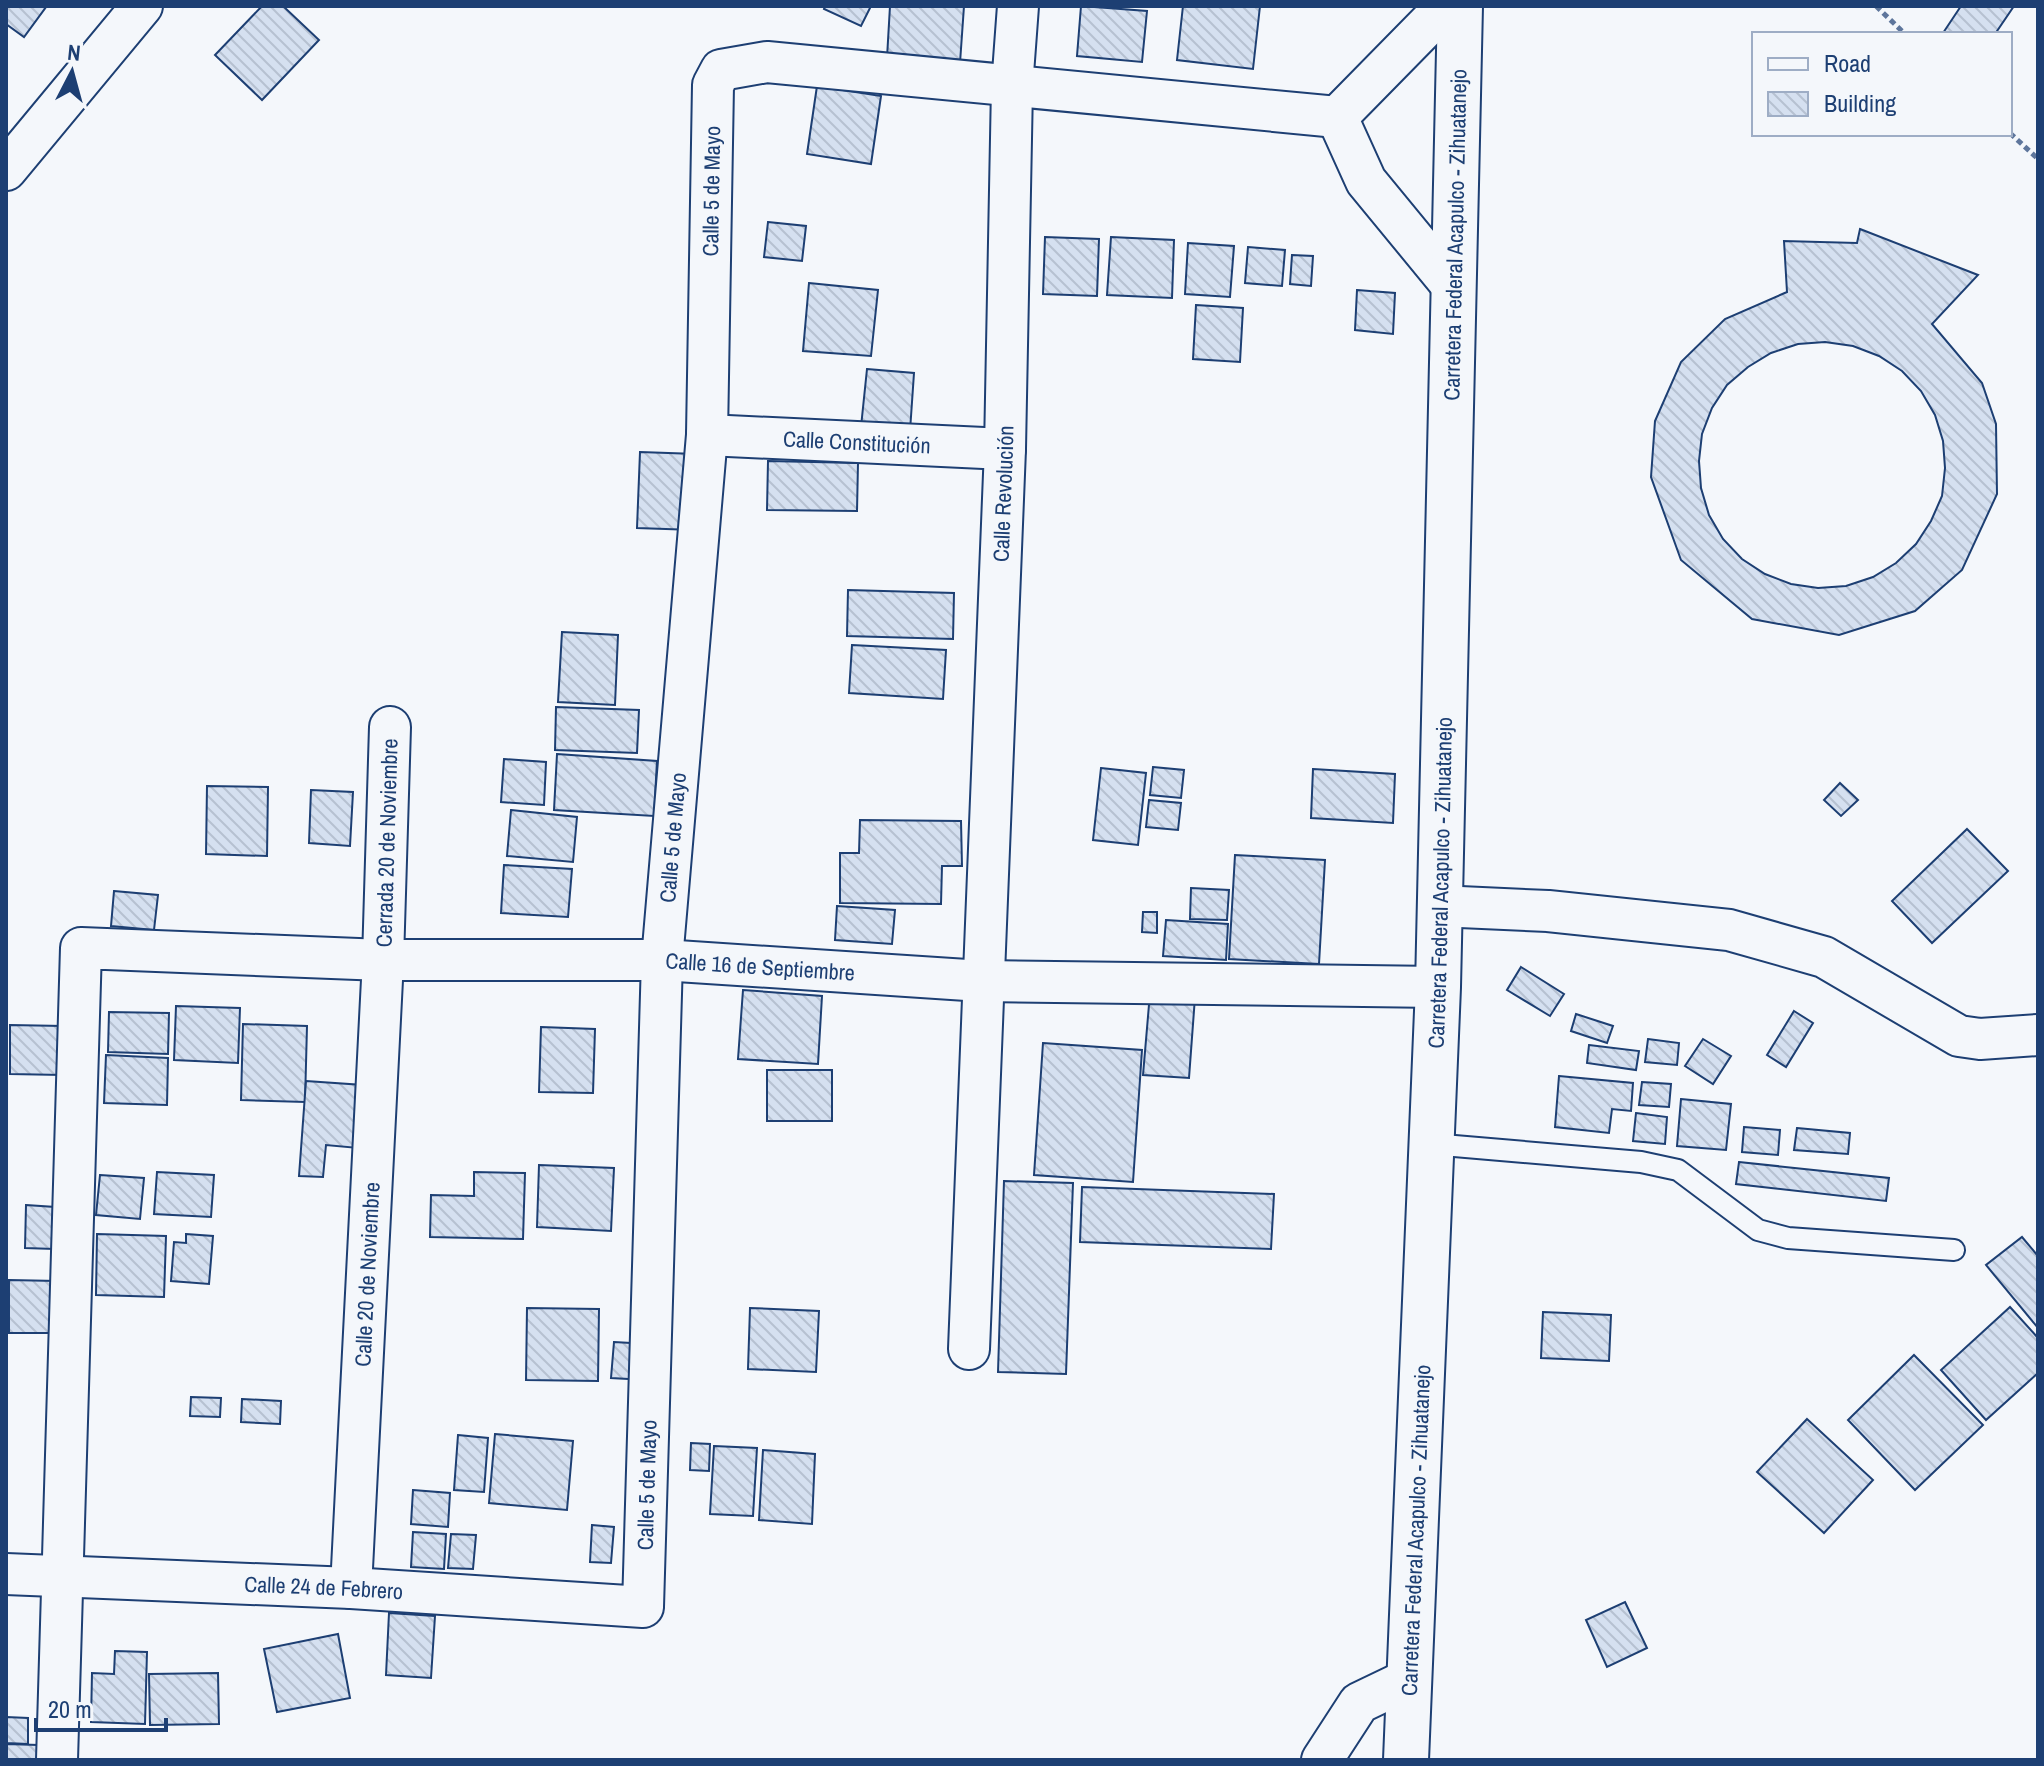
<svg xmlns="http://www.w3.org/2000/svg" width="2044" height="1766" viewBox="0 0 2044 1766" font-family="'Archivo Narrow',sans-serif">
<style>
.building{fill:url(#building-back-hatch);stroke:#1d3f73;stroke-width:2;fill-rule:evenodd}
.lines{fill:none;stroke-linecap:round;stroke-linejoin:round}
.lane-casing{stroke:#1d3f73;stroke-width:24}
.street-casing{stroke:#1d3f73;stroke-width:44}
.primary-casing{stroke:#1d3f73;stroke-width:48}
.path{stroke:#5e769c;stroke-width:5;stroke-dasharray:6 4;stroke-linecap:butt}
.lane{stroke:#f4f7fb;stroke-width:20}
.street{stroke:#f4f7fb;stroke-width:40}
.primary{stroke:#f4f7fb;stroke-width:44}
.labels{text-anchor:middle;stroke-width:6;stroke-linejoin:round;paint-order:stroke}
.street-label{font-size:22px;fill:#1d3f73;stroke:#f4f7fb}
</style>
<defs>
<pattern id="building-back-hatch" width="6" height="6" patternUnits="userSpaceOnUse" patternTransform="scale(2)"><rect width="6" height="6" fill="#d5e0f0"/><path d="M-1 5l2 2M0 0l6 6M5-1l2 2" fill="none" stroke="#b6c1d1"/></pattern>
</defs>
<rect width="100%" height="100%" fill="#f4f7fb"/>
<!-- building -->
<g class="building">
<path d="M 6,6 L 44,6 L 46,7 L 24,37 L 6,24 Z"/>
<path d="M 262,6 L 283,6 L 319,40 L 262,100 L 215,55 Z"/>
<path d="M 825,6 L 871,6 L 861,26 L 824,9 Z"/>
<path d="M 890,6 L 964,6 L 960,63 L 887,58 Z"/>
<path d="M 1081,6 L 1147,11 L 1142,62 L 1077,56 Z"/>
<path d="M 1183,6 L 1260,6 L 1253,69 L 1177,60 Z"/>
<path d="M 1961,6 L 2014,6 L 1995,34 L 1945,34 L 1943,33 Z"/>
<path d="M 817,86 L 881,96 L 871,164 L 807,154 Z"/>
<path d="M 768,222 L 806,226 L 802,261 L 764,257 Z"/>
<path d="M 1860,229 L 1978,275 L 1932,324 L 1982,383 L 1996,424 L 1997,494 L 1962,570 L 1915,611 L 1839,635 L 1752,619 L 1681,560 L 1651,477 L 1655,421 L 1681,362 L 1725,319 L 1787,292 L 1784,241 L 1857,243 ZM 1825,342 L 1853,346 L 1879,356 L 1902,371 L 1921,391 L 1935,415 L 1943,441 L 1945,468 L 1942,496 L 1931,521 L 1916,544 L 1896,563 L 1873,577 L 1846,586 L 1818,588 L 1791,584 L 1765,574 L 1742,559 L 1723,539 L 1709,515 L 1701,488 L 1699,461 L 1702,434 L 1712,408 L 1727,385 L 1748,367 L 1771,353 L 1798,344 Z"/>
<path d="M 1045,237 L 1099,239 L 1097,296 L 1043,294 Z"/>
<path d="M 1111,237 L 1174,240 L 1172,298 L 1107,295 Z"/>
<path d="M 1188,243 L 1234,246 L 1230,297 L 1185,294 Z"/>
<path d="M 1248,247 L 1285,250 L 1282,286 L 1245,283 Z"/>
<path d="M 1292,255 L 1313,256 L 1311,286 L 1290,284 Z"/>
<path d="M 809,283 L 878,290 L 871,356 L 803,351 Z"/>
<path d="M 1357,290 L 1395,293 L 1393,334 L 1355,330 Z"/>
<path d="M 1196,305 L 1243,308 L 1240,362 L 1193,359 Z"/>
<path d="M 867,369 L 914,373 L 910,431 L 861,427 Z"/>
<path d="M 640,452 L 696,454 L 694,530 L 637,528 Z"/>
<path d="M 768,461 L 858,463 L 857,511 L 767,510 Z"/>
<path d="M 848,590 L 954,593 L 953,639 L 847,636 Z"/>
<path d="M 562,632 L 618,635 L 615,705 L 558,702 Z"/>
<path d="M 852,645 L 946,650 L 943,699 L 849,693 Z"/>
<path d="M 556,707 L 639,710 L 637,753 L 555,750 Z"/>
<path d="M 557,754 L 657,761 L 654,816 L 554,810 Z"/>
<path d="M 504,759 L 546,762 L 544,805 L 501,802 Z"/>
<path d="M 1153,767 L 1184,770 L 1181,798 L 1150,795 Z"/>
<path d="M 1101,768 L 1146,773 L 1138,845 L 1093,840 Z"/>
<path d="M 1313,769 L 1395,774 L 1393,823 L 1311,818 Z"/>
<path d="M 1840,783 L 1858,800 L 1841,816 L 1824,800 Z"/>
<path d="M 207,786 L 268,787 L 267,856 L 206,854 Z"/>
<path d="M 311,790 L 353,792 L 350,846 L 309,843 Z"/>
<path d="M 1149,800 L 1181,803 L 1178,830 L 1146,827 Z"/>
<path d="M 511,810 L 577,817 L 573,862 L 507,856 Z"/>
<path d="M 860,820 L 961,821 L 962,866 L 942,866 L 941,904 L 840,903 L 840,853 L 859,853 Z"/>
<path d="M 1967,829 L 2008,871 L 1932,943 L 1892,901 Z"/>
<path d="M 1235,855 L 1325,860 L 1319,964 L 1229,959 Z"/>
<path d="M 504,865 L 572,869 L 568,917 L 501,913 Z"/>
<path d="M 1191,888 L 1229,890 L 1227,920 L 1190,919 Z"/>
<path d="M 114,891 L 158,895 L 154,930 L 111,926 Z"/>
<path d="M 837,906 L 895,910 L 892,944 L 835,940 Z"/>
<path d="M 1143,912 L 1157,912 L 1157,933 L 1142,932 Z"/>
<path d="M 1166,920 L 1228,924 L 1226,960 L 1163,956 Z"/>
<path d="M 1521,967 L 1564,994 L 1550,1016 L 1507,990 Z"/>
<path d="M 743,990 L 822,996 L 818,1064 L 738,1059 Z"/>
<path d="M 1150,993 L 1195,997 L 1189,1078 L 1143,1075 Z"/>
<path d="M 176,1006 L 240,1008 L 238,1063 L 174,1060 Z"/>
<path d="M 1794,1011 L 1813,1023 L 1786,1067 L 1767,1055 Z"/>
<path d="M 109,1012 L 169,1013 L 168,1054 L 108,1052 Z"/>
<path d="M 1576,1014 L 1613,1026 L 1607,1043 L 1571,1031 Z"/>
<path d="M 243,1024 L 307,1026 L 305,1102 L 241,1100 Z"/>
<path d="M 10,1025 L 63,1026 L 62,1075 L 10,1074 Z"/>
<path d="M 541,1027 L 595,1029 L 593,1093 L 539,1092 Z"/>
<path d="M 1648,1039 L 1679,1043 L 1677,1065 L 1645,1062 Z"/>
<path d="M 1703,1039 L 1731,1056 L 1713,1084 L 1685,1066 Z"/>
<path d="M 1043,1043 L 1142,1050 L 1133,1182 L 1034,1175 Z"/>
<path d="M 1589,1045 L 1639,1051 L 1636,1070 L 1587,1063 Z"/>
<path d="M 106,1055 L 168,1058 L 167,1105 L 104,1103 Z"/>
<rect x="767" y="1070" width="65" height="51"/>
<path d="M 1559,1076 L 1633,1083 L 1631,1111 L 1612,1109 L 1609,1133 L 1555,1127 Z"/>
<path d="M 306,1081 L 363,1085 L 358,1148 L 326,1145 L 323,1177 L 299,1176 Z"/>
<path d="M 1642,1082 L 1671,1084 L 1669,1107 L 1639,1105 Z"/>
<path d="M 1681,1099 L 1731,1104 L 1726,1150 L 1677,1146 Z"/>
<path d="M 1636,1113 L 1667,1117 L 1665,1144 L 1633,1141 Z"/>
<path d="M 1744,1127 L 1780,1130 L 1778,1155 L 1742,1152 Z"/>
<path d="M 1797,1128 L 1850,1133 L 1848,1154 L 1794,1150 Z"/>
<path d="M 1739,1162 L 1889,1178 L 1886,1201 L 1736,1184 Z"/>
<path d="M 539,1165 L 614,1168 L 611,1231 L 537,1227 Z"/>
<path d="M 157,1172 L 214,1175 L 211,1217 L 154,1214 Z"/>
<path d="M 474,1172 L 525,1173 L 523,1239 L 430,1237 L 431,1195 L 474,1196 Z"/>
<path d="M 100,1175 L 144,1178 L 140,1219 L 96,1215 Z"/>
<path d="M 1004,1181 L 1073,1183 L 1066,1374 L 998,1372 Z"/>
<path d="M 1082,1187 L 1274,1194 L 1271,1249 L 1080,1242 Z"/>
<path d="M 26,1205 L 55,1207 L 54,1249 L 25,1248 Z"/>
<path d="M 97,1234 L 166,1236 L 164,1297 L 96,1295 Z"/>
<path d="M 186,1234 L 213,1236 L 209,1284 L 171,1281 L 174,1242 L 186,1243 Z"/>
<path d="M 2022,1237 L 2038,1256 L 2038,1328 L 1986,1265 Z"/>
<path d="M 9,1280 L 57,1281 L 55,1333 L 9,1333 Z"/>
<path d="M 2010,1307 L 2038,1338 L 2038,1373 L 1986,1420 L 1941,1370 Z"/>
<path d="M 527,1308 L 599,1309 L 598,1381 L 526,1380 Z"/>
<path d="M 750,1308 L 819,1311 L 816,1372 L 748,1369 Z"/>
<path d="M 1543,1312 L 1611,1315 L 1609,1361 L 1541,1358 Z"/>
<path d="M 614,1342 L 648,1344 L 646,1380 L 611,1378 Z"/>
<path d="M 1914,1355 L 1983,1425 L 1915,1490 L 1848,1420 Z"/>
<path d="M 191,1397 L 221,1398 L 220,1417 L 190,1416 Z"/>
<path d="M 242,1399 L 281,1401 L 280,1424 L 241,1422 Z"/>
<path d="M 1807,1419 L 1873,1480 L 1824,1533 L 1757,1472 Z"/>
<path d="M 495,1434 L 573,1441 L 567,1510 L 489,1503 Z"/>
<path d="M 458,1435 L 488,1438 L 484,1492 L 454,1490 Z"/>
<path d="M 691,1443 L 710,1444 L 709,1471 L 690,1470 Z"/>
<path d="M 714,1446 L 757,1448 L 753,1516 L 710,1514 Z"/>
<path d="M 763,1450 L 815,1454 L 812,1524 L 759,1520 Z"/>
<path d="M 413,1490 L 450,1493 L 448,1527 L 411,1524 Z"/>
<path d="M 592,1525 L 614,1527 L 611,1563 L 590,1562 Z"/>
<path d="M 413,1532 L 446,1534 L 444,1569 L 411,1567 Z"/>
<path d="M 451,1534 L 476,1535 L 473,1569 L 448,1568 Z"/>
<path d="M 1625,1602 L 1647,1648 L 1607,1667 L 1586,1620 Z"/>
<path d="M 389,1613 L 435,1616 L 431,1678 L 386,1675 Z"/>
<path d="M 338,1634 L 350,1698 L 277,1712 L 264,1649 Z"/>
<path d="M 115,1651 L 147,1652 L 145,1724 L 91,1722 L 92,1673 L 114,1674 Z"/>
<path d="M 218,1673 L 219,1724 L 150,1725 L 149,1674 Z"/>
<path d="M 6,1717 L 28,1718 L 28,1744 L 6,1743 Z"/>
<path d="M 6,1744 L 38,1745 L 37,1760 L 6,1760 Z"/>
</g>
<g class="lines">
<defs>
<path id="lane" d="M 1431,1144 L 1641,1162 L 1678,1170 L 1758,1230 L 1788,1238 L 1954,1250"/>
<g id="street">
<path d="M 1337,117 L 1366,181 L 1454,288"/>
<path d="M 1337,117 L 1446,6"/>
<path d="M 6,170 L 142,6"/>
<path id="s1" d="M 707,435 L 1005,449"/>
<path d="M 1438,906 L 1548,911 L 1729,930 L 1824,957 L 1959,1036 L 1980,1039 L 2038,1035"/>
<path id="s2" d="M 969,1349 L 1005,449 L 1012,87 L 1018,6"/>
<path id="s3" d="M 6,1574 L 351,1588 L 643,1607 L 662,960 L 707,435 L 713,85 L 721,70 L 767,62 L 1337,117"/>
<path id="s4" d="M 351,1588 L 383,960 L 390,727"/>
<path id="s5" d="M 57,1760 L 81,948 L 383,960 L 662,960 L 982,981 L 1438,987"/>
<path d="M 1322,1760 L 1359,1703 L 1409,1679"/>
</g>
<g id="primary">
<path id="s6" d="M 1406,1760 L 1438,987 L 1460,6"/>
</g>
</defs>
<!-- lane casing -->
<use href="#lane" class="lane-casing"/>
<!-- street casing -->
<use href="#street" class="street-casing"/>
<!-- primary casing -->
<use href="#primary" class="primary-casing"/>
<!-- path -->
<g class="path">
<path d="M 1876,6 L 1905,34"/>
<path d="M 2010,133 L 2038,159"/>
</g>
<!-- lane -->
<use href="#lane" class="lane"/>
<!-- street -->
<use href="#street" class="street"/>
<!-- primary -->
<use href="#primary" class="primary"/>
</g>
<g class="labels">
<!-- street labels -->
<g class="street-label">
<text dy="8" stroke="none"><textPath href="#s3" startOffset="2056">Calle 5 de Mayo</textPath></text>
<text dy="8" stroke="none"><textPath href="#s6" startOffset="1526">Carretera Federal Acapulco - Zihuatanejo</textPath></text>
<text dy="8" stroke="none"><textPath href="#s1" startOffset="150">Calle Constitución</textPath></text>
<text dy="8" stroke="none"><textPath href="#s2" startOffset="856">Calle Revolución</textPath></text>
<text dy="8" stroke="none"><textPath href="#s3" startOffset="1408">Calle 5 de Mayo</textPath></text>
<text dy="8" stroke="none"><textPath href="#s4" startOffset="746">Cerrada 20 de Noviembre</textPath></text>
<text dy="8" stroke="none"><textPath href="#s6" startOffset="878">Carretera Federal Acapulco - Zihuatanejo</textPath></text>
<text dy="8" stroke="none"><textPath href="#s5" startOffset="1492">Calle 16 de Septiembre</textPath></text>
<text dy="8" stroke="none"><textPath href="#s4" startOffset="314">Calle 20 de Noviembre</textPath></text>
<text dy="8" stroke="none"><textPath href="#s3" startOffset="760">Calle 5 de Mayo</textPath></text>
<text dy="8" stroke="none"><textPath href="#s6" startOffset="230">Carretera Federal Acapulco - Zihuatanejo</textPath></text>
<text dy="8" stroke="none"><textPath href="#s3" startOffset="318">Calle 24 de Febrero</textPath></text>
</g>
</g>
<!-- border -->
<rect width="2044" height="1766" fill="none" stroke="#1d3f73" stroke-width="16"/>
<!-- legend -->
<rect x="1752" y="32" width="260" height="104" fill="#f4f7fb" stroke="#9eadc5" stroke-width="2"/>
<rect x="1768" y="58" width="40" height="12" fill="#f4f7fb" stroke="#9eadc5" stroke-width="2"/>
<text x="1824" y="72" font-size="24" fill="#1d3f73">Road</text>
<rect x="1768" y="92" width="40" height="24" fill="url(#building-back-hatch)" stroke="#9eadc5" stroke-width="2"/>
<text x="1824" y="112" font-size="24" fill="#1d3f73">Building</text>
<!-- north arrow -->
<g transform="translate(72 72) rotate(6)" stroke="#f4f7fb" stroke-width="6" paint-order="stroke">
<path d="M0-6L14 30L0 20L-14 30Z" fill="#1d3f73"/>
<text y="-12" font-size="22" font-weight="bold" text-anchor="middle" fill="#1d3f73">N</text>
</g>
<!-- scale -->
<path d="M36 1718v12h130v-12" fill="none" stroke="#1d3f73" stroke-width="4"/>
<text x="48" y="1718" font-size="24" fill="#1d3f73" stroke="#f4f7fb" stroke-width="6" paint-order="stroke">20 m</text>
</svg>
